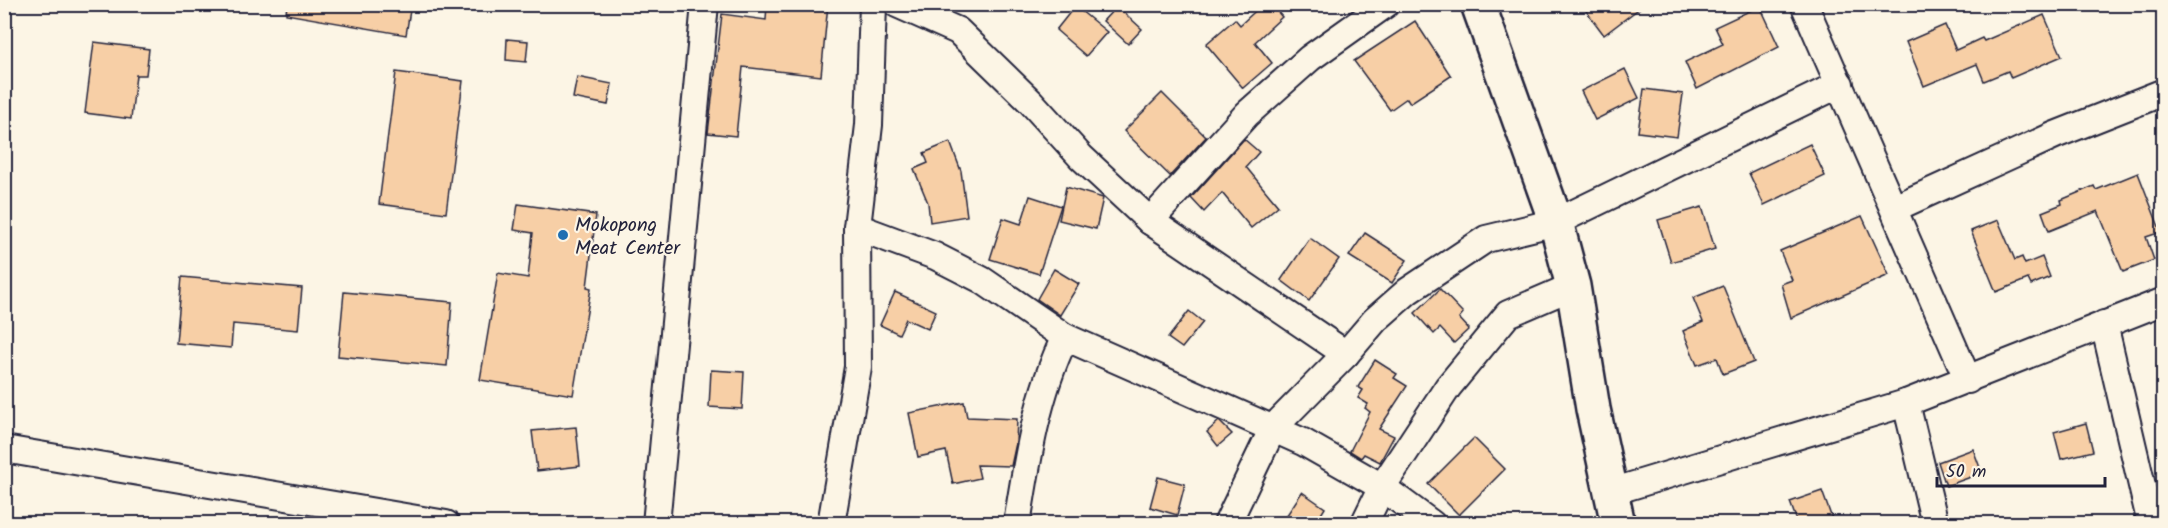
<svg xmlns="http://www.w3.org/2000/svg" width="2168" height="528" viewBox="0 0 2168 528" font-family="Kalam,sans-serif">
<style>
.building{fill:#f7cfa6;stroke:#22223b;stroke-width:1.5}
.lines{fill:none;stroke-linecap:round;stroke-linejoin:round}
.minor-casing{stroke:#22223b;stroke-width:30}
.tertiary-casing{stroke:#22223b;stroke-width:38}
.minor{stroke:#fcf5e5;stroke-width:26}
.tertiary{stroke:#fcf5e5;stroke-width:33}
.poi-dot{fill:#1f6fb2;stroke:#fcf5e5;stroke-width:2}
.labels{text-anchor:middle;stroke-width:4.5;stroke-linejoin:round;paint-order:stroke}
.poi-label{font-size:20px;fill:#22223b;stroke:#fcf5e5;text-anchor:start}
</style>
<rect width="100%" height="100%" fill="#fcf5e5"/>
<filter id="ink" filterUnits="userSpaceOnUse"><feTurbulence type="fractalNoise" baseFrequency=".0167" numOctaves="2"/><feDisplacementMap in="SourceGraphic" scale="12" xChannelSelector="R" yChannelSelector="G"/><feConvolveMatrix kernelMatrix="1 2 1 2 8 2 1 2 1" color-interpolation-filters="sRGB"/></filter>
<g filter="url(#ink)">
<!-- building -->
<g class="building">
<path d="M 287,4 L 411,4 L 406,35 L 286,14 Z"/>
<path d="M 767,4 L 828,4 L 821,76 L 743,67 L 736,136 L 708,133 L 722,14 L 766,20 Z"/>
<path d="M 1263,4 L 1271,4 L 1282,17 L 1255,42 L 1272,63 L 1243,88 L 1206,44 L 1235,19 L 1240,25 Z"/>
<path d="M 1581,4 L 1645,4 L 1604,35 Z"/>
<path d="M 1075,6 L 1107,32 L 1086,56 L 1056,30 Z"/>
<path d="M 1117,6 L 1142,29 L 1128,44 L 1103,21 Z"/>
<path d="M 1760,6 L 1779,47 L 1697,89 L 1685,62 L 1723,44 L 1715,27 Z"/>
<path d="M 2044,15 L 2062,56 L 2011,78 L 2008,71 L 1984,81 L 1977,64 L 1924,86 L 1906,42 L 1945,25 L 1956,50 L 1982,38 L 1984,41 Z"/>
<path d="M 1415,21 L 1451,76 L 1410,103 L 1407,98 L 1390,110 L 1354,61 Z"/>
<path d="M 507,39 L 528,41 L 526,62 L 506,60 Z"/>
<path d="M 94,42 L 149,49 L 146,75 L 136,75 L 131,119 L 85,113 Z"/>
<path d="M 1625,69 L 1639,98 L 1595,120 L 1581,91 Z"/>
<path d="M 396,72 L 463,81 L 446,213 L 379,204 Z"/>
<path d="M 577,77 L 612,84 L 608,105 L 573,98 Z"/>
<path d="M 1644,89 L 1683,94 L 1677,137 L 1638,132 Z"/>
<path d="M 1162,93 L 1206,137 L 1170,176 L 1124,131 Z"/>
<path d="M 1244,139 L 1259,152 L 1246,167 L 1278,206 L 1251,228 L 1222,193 L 1204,212 L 1191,198 Z"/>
<path d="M 950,142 L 961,171 L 967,216 L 930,222 L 928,203 L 914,169 L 928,163 L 924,153 Z"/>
<path d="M 1810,144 L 1825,176 L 1764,205 L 1749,173 Z"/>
<path d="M 2138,173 L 2161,232 L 2146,237 L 2154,260 L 2123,272 L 2098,211 L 2049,231 L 2042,212 L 2062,204 L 2061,200 L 2094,186 L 2096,190 Z"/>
<path d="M 1066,187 L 1103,198 L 1096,229 L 1059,220 Z"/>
<path d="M 1030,196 L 1061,206 L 1039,274 L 990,259 L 1003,218 L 1021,224 Z"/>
<path d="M 518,204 L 596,215 L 587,287 L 591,288 L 573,395 L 480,380 L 498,273 L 528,278 L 533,233 L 514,230 Z"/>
<path d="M 1702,207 L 1715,249 L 1671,262 L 1658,220 Z"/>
<path d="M 1862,216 L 1889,275 L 1791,318 L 1781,284 L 1792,280 L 1780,251 Z"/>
<path d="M 1998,220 L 2015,260 L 2022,257 L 2025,264 L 2042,257 L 2050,277 L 2031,285 L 2028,279 L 1996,292 L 1971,231 Z"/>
<path d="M 1365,233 L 1407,260 L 1392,283 L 1349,256 Z"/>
<path d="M 1310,238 L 1339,259 L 1309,301 L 1281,280 Z"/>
<path d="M 1054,269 L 1079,284 L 1060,315 L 1037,299 Z"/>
<path d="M 182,277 L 302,288 L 298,330 L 233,324 L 231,348 L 176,343 Z"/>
<path d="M 1723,286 L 1754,362 L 1723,374 L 1717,358 L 1697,365 L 1683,331 L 1703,322 L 1693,298 Z"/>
<path d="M 1440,289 L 1463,313 L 1459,318 L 1469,329 L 1454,343 L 1440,328 L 1434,334 L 1415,313 Z"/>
<path d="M 344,292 L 452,302 L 447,366 L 338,356 Z"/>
<path d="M 895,292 L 936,311 L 928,329 L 906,319 L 899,334 L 880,325 Z"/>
<path d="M 1189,311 L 1203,322 L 1182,348 L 1168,338 Z"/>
<path d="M 1375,360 L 1397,374 L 1394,378 L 1407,386 L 1379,429 L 1394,436 L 1380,462 L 1364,454 L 1361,458 L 1350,451 L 1370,412 L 1365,408 L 1368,404 L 1358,398 L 1363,390 L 1358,387 Z"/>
<path d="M 711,370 L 744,372 L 742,409 L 709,407 Z"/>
<path d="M 964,402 L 967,417 L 1017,419 L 1016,443 L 1011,466 L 977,465 L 980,478 L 953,484 L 946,451 L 918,457 L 909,413 Z"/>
<path d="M 1219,421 L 1232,434 L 1218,446 L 1207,432 Z"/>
<path d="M 2086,423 L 2093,451 L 2061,459 L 2054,432 Z"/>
<path d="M 576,427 L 580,466 L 537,471 L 532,431 Z"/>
<path d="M 1474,438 L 1505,469 L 1459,515 L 1428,484 Z"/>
<path d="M 1973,449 L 1982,473 L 1946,486 L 1938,462 Z"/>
<path d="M 1158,477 L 1185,484 L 1177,515 L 1150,507 Z"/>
<path d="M 1822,491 L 1834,524 L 1798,524 L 1790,502 Z"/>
<path d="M 1302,492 L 1325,508 L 1315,524 L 1281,524 Z"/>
</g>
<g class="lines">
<defs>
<g id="minor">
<path d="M 897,4 L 958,31 L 1031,102 L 1081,157 L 1150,221 L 1346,354"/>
<path d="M 1804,4 L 1968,380"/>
<path d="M 1895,208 L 2055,135 L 2164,92"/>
<path d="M 1150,221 L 1247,114 L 1310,58 L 1386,4"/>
<path d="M 857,227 L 935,256 L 982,280 L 1065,337 L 1303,442 L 1382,487 L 1432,524"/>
<path d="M 2104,324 L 2151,524"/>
<path d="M 1906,403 L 1935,524"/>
<path d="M 4,449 L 446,524"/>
<path d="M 1611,492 L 1906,403 L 2164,301"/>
<path d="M 656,524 L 705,4"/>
<path d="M 831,524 L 858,367 L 857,227 L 869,125 L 873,4"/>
<path d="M 1017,524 C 1027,460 1037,395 1065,337"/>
<path d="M 1227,524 L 1273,428 L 1346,354 L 1375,320 L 1408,291 L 1486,239 L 1556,222 L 1840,84"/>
<path d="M 1364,524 L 1382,487 L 1448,387 L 1508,314 L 1573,286"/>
</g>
<path id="tertiary" d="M 1478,4 L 1556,222 L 1573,286 L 1593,409 L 1618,524"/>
</defs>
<!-- minor casing -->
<use href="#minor" class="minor-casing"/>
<!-- tertiary casing -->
<use href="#tertiary" class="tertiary-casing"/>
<!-- minor -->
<use href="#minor" class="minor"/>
<!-- tertiary -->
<use href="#tertiary" class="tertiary"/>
</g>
</g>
<!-- markers -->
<circle class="poi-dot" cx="563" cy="235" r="6"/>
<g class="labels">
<!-- poi labels -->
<g class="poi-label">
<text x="575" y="231">Mokopong<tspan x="575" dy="23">Meat Center</tspan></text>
</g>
</g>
<!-- margin -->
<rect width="2168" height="528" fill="none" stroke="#fcf5e5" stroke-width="24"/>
<rect x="12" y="12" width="2144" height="504" fill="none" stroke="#22223b" stroke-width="2" filter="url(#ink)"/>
<!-- scale -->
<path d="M1937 477v9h168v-9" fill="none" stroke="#22223b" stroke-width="3"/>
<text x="1946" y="477" font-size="18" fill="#22223b" stroke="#fcf5e5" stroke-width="4.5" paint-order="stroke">50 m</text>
</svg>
